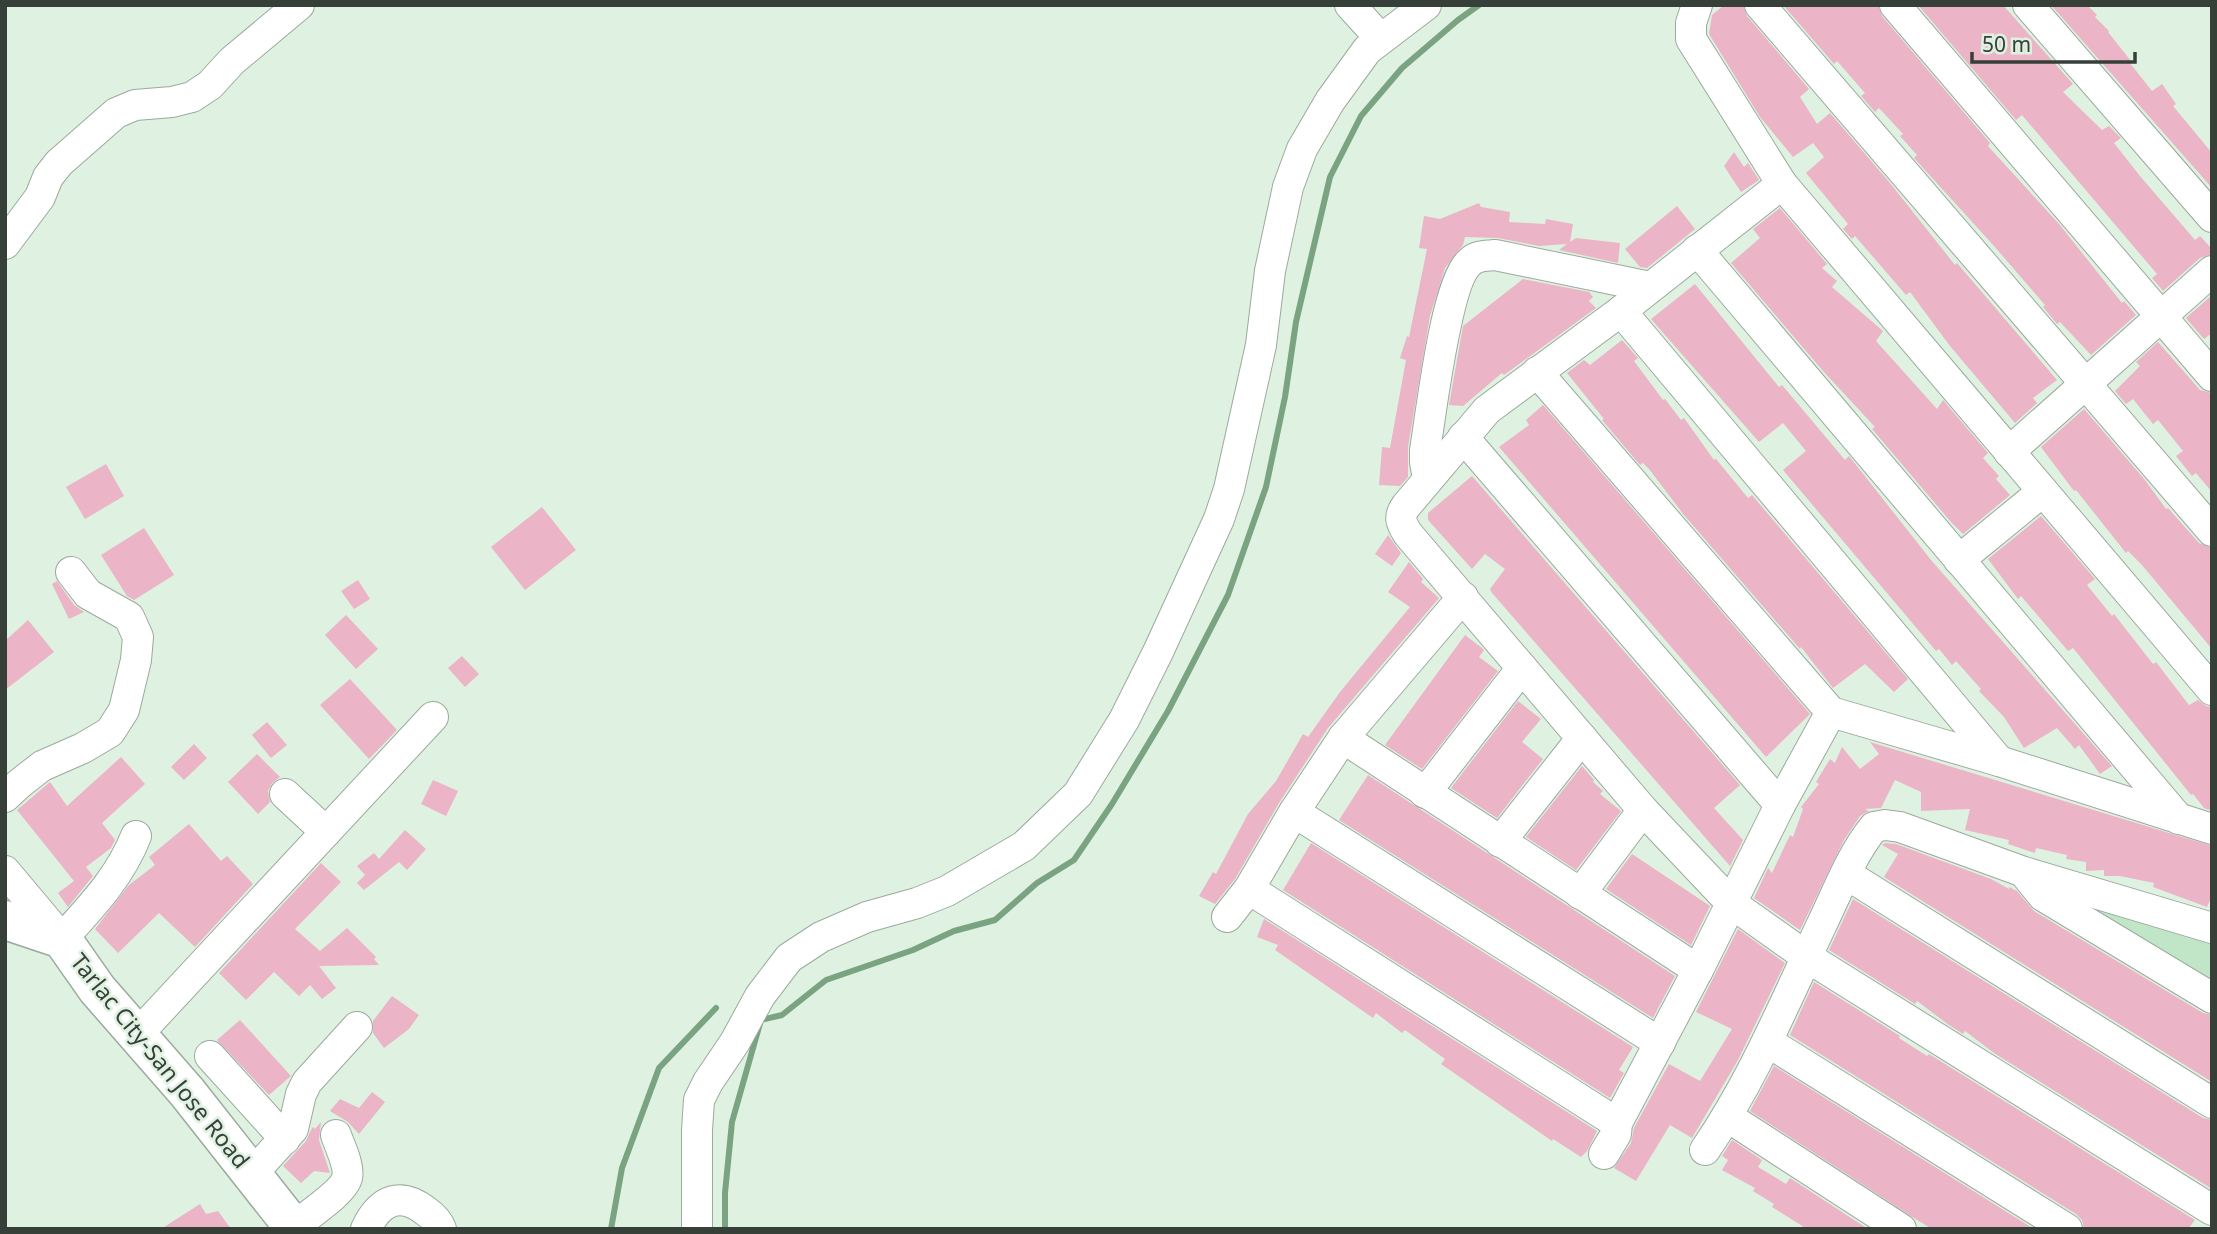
<svg xmlns="http://www.w3.org/2000/svg" width="2217" height="1234" viewBox="0 0 2217 1234" font-family="'Noto Sans',sans-serif">
<style>
.green{fill:#c0e6c7}
.lines{fill:none;stroke-linecap:round;stroke-linejoin:round}
.stream{stroke:#7aa382;stroke-width:6}
.building{fill:#ebb5c7}
.minor-casing{stroke:#9aab9d;stroke-width:32}
.major-casing{stroke:#9aab9d;stroke-width:41}
.minor{stroke:#fff;stroke-width:30}
.major{stroke:#fff;stroke-width:38}
.labels{text-anchor:middle;stroke-width:5;stroke-linejoin:round;paint-order:stroke}
.street-label{font-size:23px;fill:#373f39;stroke:#dff1e1}
</style>
<rect width="100%" height="100%" fill="#dff1e1"/>
<!-- green -->
<path class="green" d="M 1999,862 L 2212,923 L 2212,999 Z"/>
<g class="lines">
<!-- stream -->
<g class="stream">
<path d="M 611,1229 L 622,1168 L 659,1068 L 716,1008"/>
<path d="M 725,1229 L 725,1193 L 732,1122 L 761,1020 L 782,1015 L 826,980 L 913,950 L 954,931 L 995,920 L 1037,883 L 1074,860 L 1112,804 L 1168,711 L 1228,595 L 1266,487 L 1285,397 L 1296,322 L 1330,177 L 1361,116 L 1402,68 L 1458,20 L 1479,5"/>
</g>
</g>
<!-- building -->
<g class="building">
<path d="M 1724,5 L 1743,5 L 1747,16 L 1809,89 L 1800,97 L 1817,124 L 1830,113 L 1890,183 L 1955,265 L 1957,263 L 2057,380 L 2033,398 L 2037,403 L 2015,423 L 1950,346 L 1910,292 L 1906,295 L 1855,236 L 1852,239 L 1843,229 L 1848,224 L 1806,173 L 1824,157 L 1813,143 L 1793,157 L 1760,117 L 1709,34 L 1712,15 Z"/>
<path d="M 1783,5 L 1878,5 L 1882,16 L 1990,143 L 1988,146 L 2059,224 L 2122,303 L 2124,301 L 2136,315 L 2091,355 L 2060,322 L 2057,324 L 2043,307 L 2045,305 L 1994,246 L 1914,158 L 1917,155 L 1900,136 L 1903,134 L 1879,108 L 1875,112 L 1861,96 L 1865,93 L 1837,61 L 1834,64 Z"/>
<path d="M 1918,5 L 2003,5 L 2073,84 L 2063,92 L 2102,130 L 2109,126 L 2121,138 L 2114,143 L 2140,176 L 2195,240 L 2200,236 L 2212,249 L 2212,254 L 2200,258 L 2163,291 L 2152,278 L 2157,274 L 2022,115 L 2016,120 Z"/>
<path d="M 2051,5 L 2087,5 L 2097,15 L 2095,17 L 2109,31 L 2108,32 L 2131,61 L 2129,62 L 2152,91 L 2162,84 L 2176,104 L 2173,106 L 2212,153 L 2212,188 Z"/>
<path d="M 1734,152 L 1744,167 L 1748,163 L 1759,180 L 1741,192 L 1724,166 Z"/>
<path d="M 1479,203 L 1481,207 L 1510,212 L 1509,222 L 1545,224 L 1546,219 L 1573,224 L 1570,242 L 1576,238 L 1620,243 L 1618,263 L 1559,250 L 1567,244 L 1539,246 L 1498,238 L 1465,237 L 1463,245 L 1445,268 L 1430,316 L 1408,447 L 1408,477 L 1400,486 L 1379,485 L 1382,447 L 1390,448 L 1406,360 L 1400,358 L 1407,336 L 1409,337 L 1427,249 L 1419,248 L 1424,216 L 1440,219 Z"/>
<path d="M 1677,206 L 1695,229 L 1647,268 L 1640,267 L 1625,249 Z"/>
<path d="M 1780,208 L 1827,264 L 1822,268 L 1837,281 L 1832,287 L 1883,331 L 1876,341 L 1937,409 L 1943,400 L 1988,453 L 1983,458 L 1999,476 L 1996,479 L 2010,495 L 1963,534 L 1951,522 L 1872,429 L 1875,427 L 1823,371 L 1731,263 L 1760,238 L 1753,229 Z"/>
<path d="M 1523,279 L 1589,292 L 1593,297 L 1589,301 L 1596,308 L 1504,375 L 1502,373 L 1463,406 L 1449,405 L 1463,326 Z"/>
<path d="M 1695,284 L 1779,387 L 1782,385 L 1845,460 L 1849,456 L 1931,560 L 2112,766 L 2100,774 L 2079,745 L 2075,749 L 2057,728 L 2024,748 L 2004,717 L 1979,691 L 1981,689 L 1956,661 L 1952,665 L 1939,649 L 1936,651 L 1783,470 L 1806,451 L 1783,423 L 1759,442 L 1651,319 Z"/>
<path d="M 2212,295 L 2212,333 L 2204,339 L 2186,318 Z"/>
<path d="M 1622,340 L 1638,358 L 1634,361 L 1663,400 L 1665,399 L 1681,420 L 1684,418 L 1714,460 L 1716,459 L 1748,498 L 1752,495 L 1908,679 L 1894,692 L 1865,664 L 1833,688 L 1801,647 L 1800,649 L 1684,515 L 1649,469 L 1643,463 L 1640,465 L 1602,420 L 1604,419 L 1567,373 L 1584,360 L 1590,365 Z"/>
<path d="M 2158,342 L 2200,390 L 2212,393 L 2212,492 L 2196,473 L 2192,476 L 2176,456 L 2183,451 L 2158,420 L 2153,424 L 2133,399 L 2126,404 L 2115,391 L 2140,366 L 2136,362 Z"/>
<path d="M 1543,405 L 1810,714 L 1766,757 L 1499,447 L 1529,425 L 1526,420 Z"/>
<path d="M 2084,409 L 2145,480 L 2166,509 L 2168,508 L 2199,543 L 2212,548 L 2212,649 L 2142,565 L 2128,551 L 2126,553 L 2076,490 L 2074,491 L 2041,447 Z"/>
<path d="M 106,464 L 124,496 L 85,519 L 66,487 Z"/>
<path d="M 1472,476 L 1740,785 L 1714,808 L 1743,840 L 1730,866 L 1492,593 L 1490,589 L 1505,569 L 1485,554 L 1472,569 L 1428,520 L 1428,513 Z"/>
<path d="M 542,507 L 576,550 L 525,590 L 491,547 Z"/>
<path d="M 2041,516 L 2095,579 L 2087,585 L 2112,616 L 2114,614 L 2153,664 L 2156,662 L 2189,705 L 2198,700 L 2206,706 L 2212,707 L 2212,811 L 2204,808 L 2193,794 L 2191,795 L 2073,648 L 2068,651 L 2021,596 L 2018,599 L 1988,559 Z"/>
<path d="M 144,528 L 174,575 L 134,600 L 127,596 L 101,555 Z"/>
<path d="M 1388,535 L 1401,553 L 1392,566 L 1375,554 Z"/>
<path d="M 1409,562 L 1423,579 L 1421,582 L 1439,598 L 1328,728 L 1279,803 L 1235,879 L 1215,904 L 1199,896 L 1213,872 L 1216,874 L 1248,814 L 1276,781 L 1303,734 L 1308,737 L 1340,692 L 1410,607 L 1388,592 Z"/>
<path d="M 358,580 L 370,599 L 354,609 L 341,591 Z"/>
<path d="M 57,581 L 74,605 L 84,612 L 69,619 L 52,584 Z"/>
<path d="M 346,615 L 378,649 L 356,669 L 325,635 Z"/>
<path d="M 28,620 L 54,652 L 5,690 L 5,641 Z"/>
<path d="M 1465,635 L 1482,648 L 1484,650 L 1479,657 L 1498,671 L 1422,769 L 1385,745 Z"/>
<path d="M 462,656 L 479,674 L 465,687 L 448,668 Z"/>
<path d="M 350,679 L 397,730 L 369,759 L 320,705 Z"/>
<path d="M 1518,701 L 1541,719 L 1522,742 L 1543,759 L 1497,818 L 1451,788 Z"/>
<path d="M 267,722 L 287,745 L 271,758 L 252,735 Z"/>
<path d="M 1870,742 L 2212,846 L 2212,896 L 2207,907 L 2153,887 L 2154,883 L 2120,876 L 2104,876 L 2104,870 L 2086,871 L 2086,862 L 2066,859 L 2067,855 L 2036,848 L 2035,853 L 2008,844 L 2009,840 L 1965,830 L 1970,809 L 1921,811 L 1921,792 L 1895,780 L 1881,808 L 1865,809 L 1869,811 L 1860,816 L 1844,840 L 1800,930 L 1754,898 L 1755,896 L 1768,868 L 1772,873 L 1790,835 L 1793,837 L 1803,809 L 1801,807 L 1819,784 L 1816,782 L 1830,759 L 1835,763 L 1842,747 L 1860,769 L 1879,754 Z"/>
<path d="M 194,744 L 207,758 L 184,780 L 171,767 Z"/>
<path d="M 257,754 L 280,777 L 272,783 L 268,791 L 270,802 L 258,814 L 228,782 Z"/>
<path d="M 121,757 L 145,784 L 102,823 L 115,840 L 111,848 L 86,867 L 93,876 L 68,907 L 58,893 L 74,881 L 17,810 L 50,782 L 67,806 Z"/>
<path d="M 1582,766 L 1594,780 L 1593,782 L 1603,791 L 1600,794 L 1621,811 L 1576,870 L 1526,837 Z"/>
<path d="M 1368,775 L 1675,976 L 1653,1018 L 1339,820 Z"/>
<path d="M 433,780 L 458,791 L 446,816 L 421,804 Z"/>
<path d="M 189,824 L 221,861 L 227,856 L 253,884 L 195,947 L 159,913 L 118,953 L 95,929 L 129,885 L 155,865 L 149,857 Z"/>
<path d="M 405,830 L 426,849 L 407,870 L 399,862 L 364,890 L 357,883 L 365,875 L 357,866 L 374,853 L 379,859 Z"/>
<path d="M 1311,843 L 1633,1047 L 1619,1070 L 1624,1073 L 1610,1098 L 1283,890 Z"/>
<path d="M 1885,843 L 1896,844 L 1991,879 L 2009,889 L 2009,887 L 2017,891 L 2034,911 L 2203,1013 L 2212,1015 L 2212,1082 L 1884,877 L 1898,854 L 1882,845 Z"/>
<path d="M 1632,854 L 1710,906 L 1691,945 L 1606,889 Z"/>
<path d="M 321,863 L 341,882 L 295,929 L 320,951 L 347,928 L 376,957 L 374,959 L 379,965 L 319,966 L 336,988 L 322,999 L 310,985 L 299,996 L 274,972 L 246,1000 L 219,973 Z"/>
<path d="M 1853,899 L 2203,1118 L 2212,1120 L 2212,1189 L 1994,1053 L 1965,1031 L 1963,1034 L 1949,1025 L 1917,1001 L 1915,1004 L 1829,950 Z"/>
<path d="M 1264,919 L 1597,1131 L 1587,1151 L 1581,1157 L 1553,1139 L 1552,1141 L 1441,1064 L 1445,1059 L 1405,1030 L 1402,1033 L 1376,1013 L 1373,1018 L 1275,950 L 1278,945 L 1257,937 Z"/>
<path d="M 1738,929 L 1785,963 L 1738,1060 L 1692,1138 L 1670,1125 L 1636,1181 L 1614,1168 L 1631,1143 L 1634,1128 L 1669,1064 L 1700,1081 L 1732,1029 L 1696,1012 Z"/>
<path d="M 1814,982 L 1900,1036 L 1899,1038 L 1927,1056 L 1929,1054 L 2195,1220 L 2188,1229 L 2084,1229 L 2082,1220 L 2076,1214 L 1790,1035 Z"/>
<path d="M 392,996 L 419,1015 L 409,1029 L 384,1048 L 373,1033 L 373,1021 Z"/>
<path d="M 240,1020 L 291,1076 L 269,1095 L 217,1040 Z"/>
<path d="M 1774,1066 L 2034,1229 L 1932,1229 L 1914,1218 L 1750,1111 Z"/>
<path d="M 372,1092 L 385,1102 L 359,1134 L 348,1122 L 330,1111 L 340,1099 L 359,1108 Z"/>
<path d="M 321,1122 L 319,1140 L 330,1173 L 314,1171 L 301,1183 L 283,1166 L 306,1141 L 311,1130 L 313,1127 L 315,1129 Z"/>
<path d="M 1732,1140 L 1762,1160 L 1758,1167 L 1786,1184 L 1790,1178 L 1868,1229 L 1807,1229 L 1772,1207 L 1774,1204 L 1753,1191 L 1755,1188 L 1722,1170 L 1728,1160 L 1722,1156 Z"/>
<path d="M 200,1204 L 206,1214 L 218,1211 L 231,1229 L 161,1229 Z"/>
</g>
<g class="lines">
<defs>
<g id="minor">
<path d="M 1350,5 L 1381,39"/>
<path d="M 1697,5 L 1691,23 L 1691,39 L 1782,184 L 2212,690"/>
<path d="M 1760,5 L 2212,531"/>
<path d="M 1895,5 L 2212,376"/>
<path d="M 2028,5 L 2212,217"/>
<path d="M 1782,184 L 1621,311 L 1487,410 L 1406,506 C 1398,517 1401,523 1408,534 L 1643,810 L 1731,903 L 1807,957 L 2212,1210"/>
<path d="M 5,244 L 40,197 L 48,177 L 59,163 L 116,113 L 135,105 L 172,102 L 192,97 L 210,85 L 232,61 L 299,5"/>
<path d="M 1697,250 L 2179,819"/>
<path d="M 1621,311 L 1999,761"/>
<path d="M 1537,372 L 1831,712 L 1999,761 L 2212,829"/>
<path d="M 1463,437 L 1780,805"/>
<path d="M 2009,452 L 2212,271"/>
<path d="M 1428,479 L 1425,462 L 1425,450 C 1431,415 1446,281 1470,262 C 1477,255 1486,256 1495,255 L 1650,287"/>
<path d="M 1959,560 L 2042,492"/>
<path d="M 1343,738 L 1698,970"/>
<path d="M 1425,793 L 1522,668"/>
<path d="M 285,794 L 326,832"/>
<path d="M 5,797 L 19,784 L 42,766 L 83,748 L 110,732 L 124,710 L 136,660 L 138,637 L 129,617 L 88,594 L 71,572"/>
<path d="M 1294,812 L 1660,1043"/>
<path d="M 1500,842 L 1582,738"/>
<path d="M 5,871 L 62,939 C 91,907 120,877 136,836"/>
<path d="M 1846,874 L 2212,1103"/>
<path d="M 2026,875 L 2043,896 L 2212,998"/>
<path d="M 1249,889 L 1617,1123"/>
<path d="M 1580,894 L 1643,810"/>
<path d="M 1227,917 L 1249,889 L 1294,812 L 1343,738 L 1463,597"/>
<path d="M 136,1036 L 433,717"/>
<path d="M 1768,1042 L 2067,1229"/>
<path d="M 210,1056 L 285,1139"/>
<path d="M 1728,1117 L 1901,1229"/>
<path d="M 1705,1150 C 1753,1080 1785,1002 1821,926 C 1837,893 1851,855 1874,827 L 1885,825 L 1900,827 L 2024,872 L 2212,928"/>
<path d="M 1604,1154 L 1616,1134 L 1617,1123 L 1698,970 L 1780,805 L 1831,712"/>
<path d="M 252,1174 L 293,1129 L 301,1094 L 307,1082 L 357,1027"/>
<path d="M 294,1227 C 306,1216 343,1193 347,1178 C 350,1166 340,1147 336,1135"/>
<path d="M 366,1229 C 380,1199 401,1191 427,1212 C 434,1217 438,1221 441,1229"/>
<path d="M 697,1229 L 697,1130 L 699,1100 L 708,1082 L 735,1042 L 760,996 L 789,958 L 821,937 L 867,917 L 917,903 L 947,891 L 1024,846 L 1078,794 L 1124,720 L 1158,652 L 1219,519 L 1229,489 L 1261,345 L 1270,271 L 1288,187 L 1302,149 L 1330,101 L 1367,50 L 1426,5"/>
</g>
<path id="major" d="M 5,920 L 62,939 L 97,989 L 187,1092 L 295,1229"/>
</defs>
<!-- minor casing -->
<use href="#minor" class="minor-casing"/>
<!-- major casing -->
<use href="#major" class="major-casing"/>
<!-- minor -->
<use href="#minor" class="minor"/>
<!-- major -->
<use href="#major" class="major"/>
</g>
<g class="labels">
<!-- street labels -->
<g class="street-label">
<text transform="translate(160 1061) rotate(51)" y="8">Tarlac City-San Jose Road</text>
</g>
</g>
<!-- border -->
<rect width="2217" height="1234" fill="none" stroke="#373f39" stroke-width="14"/>
<!-- scale -->
<path d="M1972 52v10h163v-10" fill="none" stroke="#373f39" stroke-width="3.5"/>
<text x="1982" y="52" font-size="21" fill="#373f39" stroke="#dff1e1" stroke-width="5" paint-order="stroke">50 m</text>
</svg>
